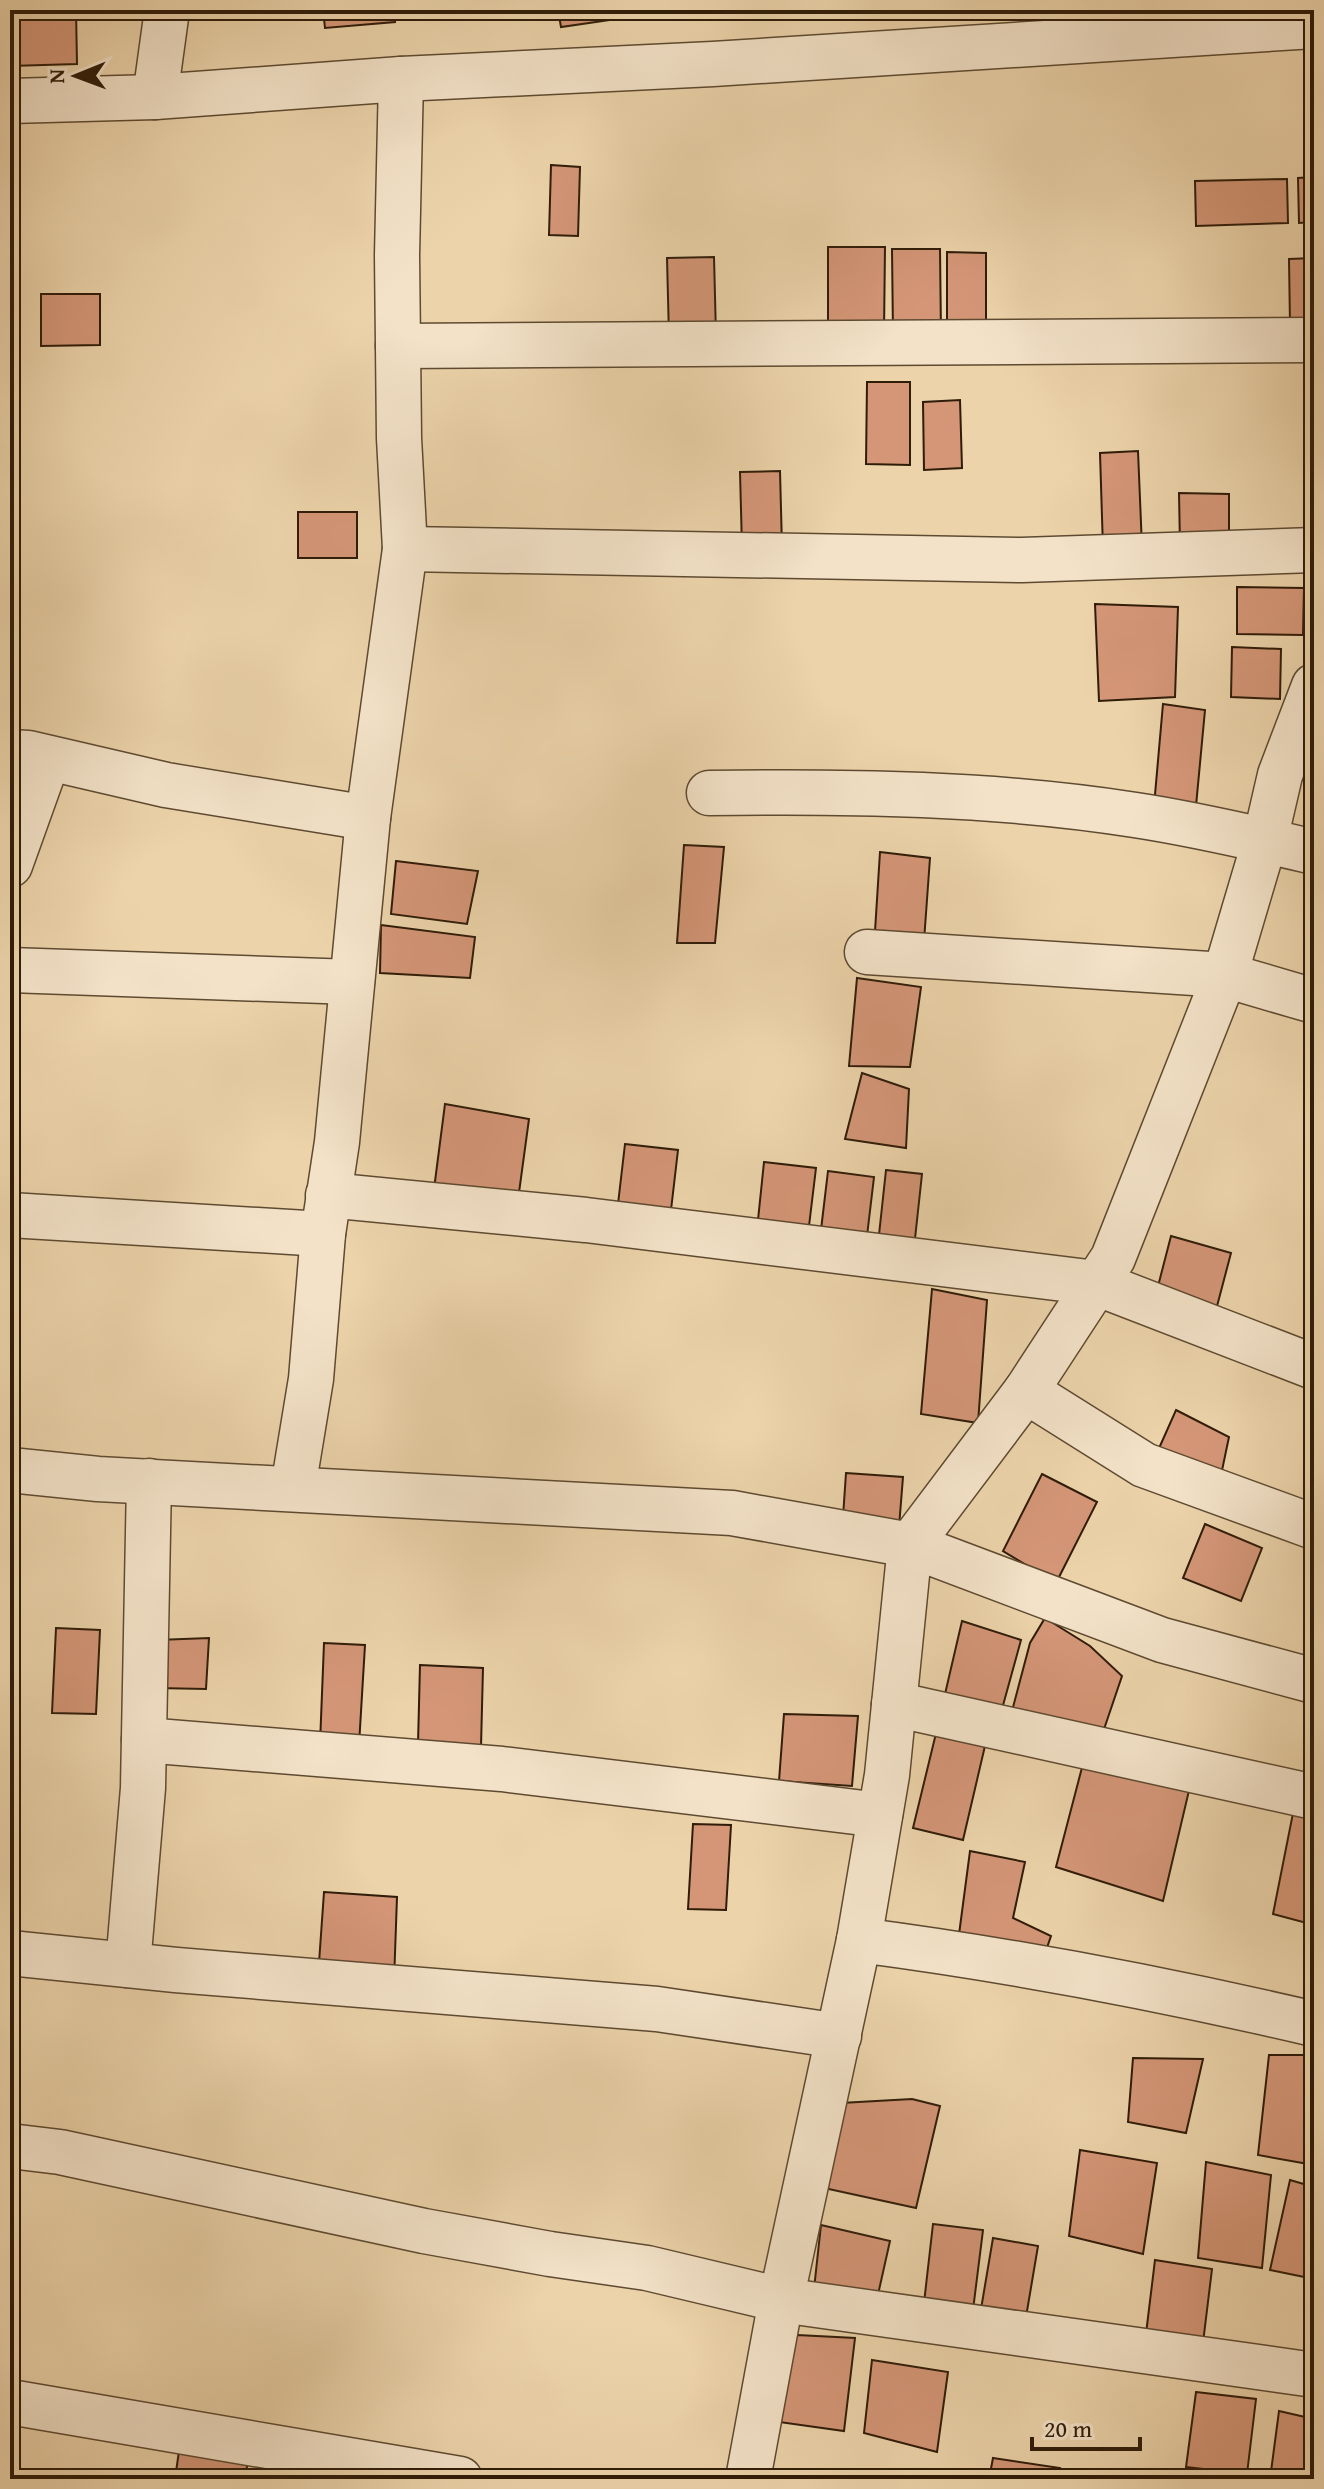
<svg xmlns="http://www.w3.org/2000/svg" width="1324" height="2489" viewBox="0 0 1324 2489" font-family="'Gentium Book Plus',serif">
<style>
.building{fill:#d49677;stroke:#2f1c09;stroke-width:2}
.lines{fill:none;stroke-linecap:round;stroke-linejoin:round}
.minor-casing{stroke:#5e4a31;stroke-width:47}
.minor{stroke:#f3e2c8;stroke-width:44}
</style>
<rect width="100%" height="100%" fill="#ecd3aa"/>
<filter id="stains"><feTurbulence type="fractalNoise" baseFrequency=".0025" numOctaves="4"/><feColorMatrix values="0 0 0 0 .2 0 0 0 0 .09 0 0 0 0 .02 0 0 0 .5 -.17"/></filter>
<radialGradient id="worn" r=".72"><stop offset=".6" stop-color="#630" stop-opacity="0"/><stop offset="1" stop-color="#630" stop-opacity=".3"/></radialGradient>
<!-- building -->
<g class="building">
<path d="M 10,10 L 76,10 L 77,64 L 10,66 Z"/>
<path d="M 323,10 L 394,10 L 395,22 L 325,28 Z"/>
<path d="M 558,10 L 615,10 L 617,19 L 561,27 Z"/>
<path d="M 1083,10 L 1140,10 L 1140,25 L 1083,26 Z"/>
<path d="M 551,165 L 580,167 L 578,236 L 549,235 Z"/>
<path d="M 1314,177 L 1314,222 L 1299,223 L 1298,178 Z"/>
<path d="M 1287,179 L 1288,223 L 1196,226 L 1195,181 Z"/>
<path d="M 828,247 L 885,247 L 884,332 L 828,332 Z"/>
<path d="M 892,249 L 940,249 L 941,335 L 893,335 Z"/>
<path d="M 947,252 L 986,253 L 986,334 L 947,334 Z"/>
<path d="M 714,257 L 716,335 L 669,337 L 667,258 Z"/>
<path d="M 1314,258 L 1314,324 L 1290,324 L 1289,259 Z"/>
<path d="M 41,294 L 100,294 L 100,345 L 41,346 Z"/>
<path d="M 867,382 L 910,382 L 910,465 L 866,464 Z"/>
<path d="M 960,400 L 962,468 L 924,470 L 923,402 Z"/>
<path d="M 1138,451 L 1142,547 L 1103,549 L 1100,453 Z"/>
<path d="M 780,471 L 782,547 L 742,548 L 740,472 Z"/>
<path d="M 1179,493 L 1229,494 L 1229,545 L 1180,545 Z"/>
<rect x="298" y="512" width="59" height="46"/>
<path d="M 1237,587 L 1304,588 L 1303,635 L 1237,634 Z"/>
<path d="M 1095,604 L 1178,607 L 1175,697 L 1099,701 Z"/>
<path d="M 1232,647 L 1281,649 L 1280,699 L 1231,697 Z"/>
<path d="M 1163,704 L 1205,710 L 1196,806 L 1154,806 Z"/>
<path d="M 684,845 L 724,847 L 715,943 L 677,943 Z"/>
<path d="M 880,852 L 930,858 L 923,955 L 874,947 Z"/>
<path d="M 396,861 L 478,871 L 467,924 L 391,914 Z"/>
<path d="M 381,925 L 475,937 L 470,978 L 380,973 Z"/>
<path d="M 857,978 L 921,987 L 910,1067 L 849,1066 Z"/>
<path d="M 862,1073 L 909,1089 L 906,1148 L 845,1139 Z"/>
<path d="M 445,1104 L 529,1119 L 518,1200 L 434,1189 Z"/>
<path d="M 625,1144 L 678,1150 L 671,1210 L 618,1204 Z"/>
<path d="M 764,1162 L 816,1168 L 809,1226 L 758,1220 Z"/>
<path d="M 886,1170 L 922,1174 L 914,1248 L 878,1244 Z"/>
<path d="M 828,1171 L 874,1177 L 867,1236 L 821,1230 Z"/>
<path d="M 1171,1236 L 1231,1253 L 1216,1310 L 1156,1294 Z"/>
<path d="M 932,1289 L 987,1300 L 978,1423 L 921,1414 Z"/>
<path d="M 1176,1410 L 1229,1437 L 1220,1480 L 1156,1455 Z"/>
<path d="M 846,1473 L 903,1477 L 899,1527 L 843,1517 Z"/>
<path d="M 1042,1474 L 1097,1502 L 1056,1583 L 1003,1551 Z"/>
<path d="M 1205,1524 L 1262,1548 L 1241,1601 L 1183,1578 Z"/>
<path d="M 1045,1618 L 1090,1646 L 1122,1676 L 1101,1738 L 1012,1711 L 1030,1643 Z"/>
<path d="M 962,1621 L 1021,1640 L 1002,1709 L 945,1694 Z"/>
<path d="M 56,1628 L 100,1630 L 96,1714 L 52,1713 Z"/>
<path d="M 209,1638 L 206,1689 L 156,1688 L 157,1640 Z"/>
<path d="M 324,1643 L 365,1645 L 359,1745 L 320,1744 Z"/>
<path d="M 420,1665 L 483,1668 L 481,1747 L 418,1744 Z"/>
<path d="M 784,1714 L 858,1716 L 852,1786 L 779,1781 Z"/>
<path d="M 939,1721 L 988,1733 L 963,1840 L 913,1828 Z"/>
<path d="M 1085,1756 L 1191,1782 L 1163,1901 L 1056,1867 Z"/>
<path d="M 1293,1813 L 1314,1816 L 1314,1925 L 1273,1914 Z"/>
<path d="M 693,1824 L 731,1825 L 726,1910 L 688,1909 Z"/>
<path d="M 970,1851 L 1025,1862 L 1013,1918 L 1051,1936 L 1042,1962 L 958,1942 Z"/>
<path d="M 324,1892 L 397,1897 L 394,1982 L 318,1977 Z"/>
<path d="M 1269,2055 L 1314,2055 L 1314,2165 L 1258,2155 Z"/>
<path d="M 1133,2058 L 1203,2059 L 1186,2133 L 1128,2122 Z"/>
<path d="M 912,2099 L 940,2106 L 916,2208 L 824,2188 L 841,2103 Z"/>
<path d="M 1080,2150 L 1157,2163 L 1143,2254 L 1069,2236 Z"/>
<path d="M 1206,2162 L 1271,2175 L 1262,2268 L 1198,2258 Z"/>
<path d="M 1290,2180 L 1314,2187 L 1314,2279 L 1270,2270 Z"/>
<path d="M 933,2224 L 983,2230 L 973,2310 L 924,2303 Z"/>
<path d="M 821,2225 L 890,2241 L 877,2299 L 814,2289 Z"/>
<path d="M 993,2238 L 1038,2246 L 1025,2323 L 980,2315 Z"/>
<path d="M 1155,2260 L 1212,2269 L 1202,2351 L 1145,2342 Z"/>
<path d="M 797,2335 L 855,2338 L 844,2431 L 772,2421 Z"/>
<path d="M 872,2360 L 948,2372 L 937,2452 L 864,2433 Z"/>
<path d="M 1196,2392 L 1256,2399 L 1247,2474 L 1186,2467 Z"/>
<path d="M 1279,2411 L 1314,2419 L 1314,2479 L 1270,2479 Z"/>
<path d="M 180,2444 L 249,2454 L 245,2479 L 175,2479 Z"/>
<path d="M 993,2458 L 1060,2468 L 1057,2479 L 989,2479 Z"/>
<path d="M 914,2470 L 965,2478 L 912,2479 Z"/>
</g>
<g class="lines">
<defs>
<g id="minor">
<path d="M 155,97 L 167,10"/>
<path d="M 10,101 L 155,97 L 401,79 L 713,64 L 1314,26"/>
<path d="M 398,346 L 1314,340"/>
<path d="M 405,549 L 1022,560 L 1314,550"/>
<path d="M 10,752 L 28,753 L 166,785 L 368,818"/>
<path d="M 709,793 C 850,791 995,793 1135,815 C 1195,824 1255,838 1314,852"/>
<path d="M 10,865 L 48,759"/>
<path d="M 867,952 L 1225,975 L 1314,1001"/>
<path d="M 10,970 L 352,982"/>
<path d="M 328,1195 L 586,1220 L 1096,1283 L 1314,1367"/>
<path d="M 10,1215 L 323,1234"/>
<path d="M 1026,1391 L 1144,1465 L 1314,1527"/>
<path d="M 10,1470 L 98,1479 L 732,1513 L 910,1545 L 1026,1391 L 1113,1258 L 1225,975 L 1265,840 L 1280,775 L 1314,686"/>
<path d="M 293,1488 L 311,1379 L 323,1234 L 337,1142 L 368,818 L 405,549 L 399,438 L 397,255 L 401,79"/>
<path d="M 894,1704 L 1314,1797"/>
<path d="M 144,1740 L 502,1769 L 880,1815"/>
<path d="M 859,1940 L 887,1775 L 910,1545 L 1162,1640 L 1314,1681"/>
<path d="M 10,1953 L 176,1970 L 657,2009 L 839,2036"/>
<path d="M 128,1965 L 143,1788 L 149,1481"/>
<path d="M 10,2146 L 60,2152 L 424,2231 L 550,2254 L 647,2268 L 781,2300 L 859,1940 C 1012,1960 1164,1989 1314,2024"/>
<path d="M 10,2402 L 460,2479"/>
<path d="M 748,2479 L 781,2300 L 1314,2375"/>
</g>
</defs>
<!-- minor casing -->
<use href="#minor" class="minor-casing"/>
<!-- minor -->
<use href="#minor" class="minor"/>
</g>
<!-- margin -->
<rect width="1324" height="2489" fill="none" stroke="#ecd3aa" stroke-width="40"/>
<rect x="12" y="12" width="1300" height="2465" fill="none" stroke="#2f1c09" stroke-width="4"/>
<rect x="20" y="20" width="1284" height="2449" fill="none" stroke="#2f1c09" stroke-width="2"/>
<!-- north arrow -->
<g transform="translate(76 76) rotate(269)" stroke="#f3e2c8" stroke-width="6" paint-order="stroke">
<path d="M0-6L14 30L0 20L-14 30Z" fill="#2f1c09"/>
<text y="-12" font-size="22" font-weight="bold" text-anchor="middle" fill="#2f1c09">N</text>
</g>
<!-- scale -->
<path d="M1032 2437v12h108v-12" fill="none" stroke="#2f1c09" stroke-width="4"/>
<text x="1044" y="2437" font-size="24" fill="#2f1c09" stroke="#f3e2c8" stroke-width="6" paint-order="stroke">20 m</text>
<rect width="100%" height="100%" filter="url(#stains)"/>
<rect width="100%" height="100%" fill="url(#worn)"/>
</svg>
